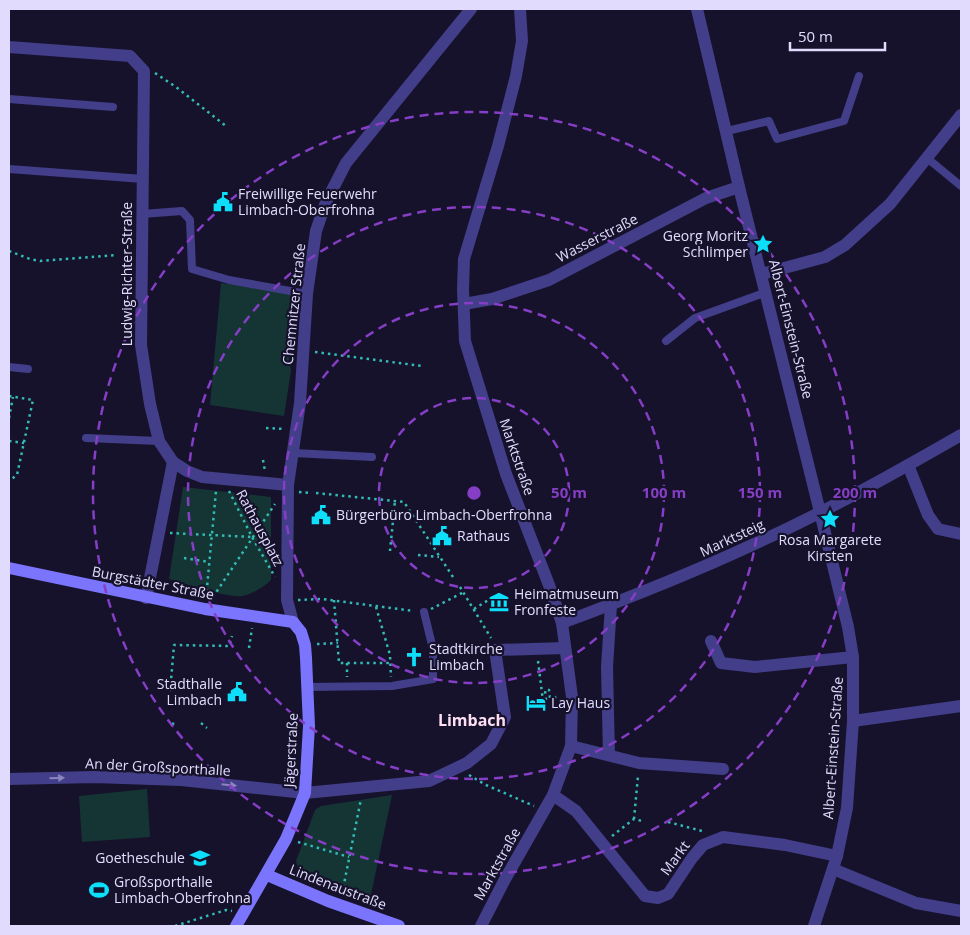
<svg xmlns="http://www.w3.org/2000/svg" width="970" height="935" viewBox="0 0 970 935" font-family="'Open Sans',sans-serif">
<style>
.green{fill:#153534}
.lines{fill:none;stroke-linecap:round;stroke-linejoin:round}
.path{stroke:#33bbb5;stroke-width:2.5;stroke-dasharray:2.5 4;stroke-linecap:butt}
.service{stroke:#423e89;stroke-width:8}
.minor{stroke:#423e89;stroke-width:12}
.tertiary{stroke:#423e89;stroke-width:12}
.secondary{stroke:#7a75fc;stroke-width:12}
.oneway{fill:#8a85be}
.ring{fill:none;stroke:#853ec5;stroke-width:2.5;stroke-dasharray:9 6}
.labels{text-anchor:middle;stroke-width:4.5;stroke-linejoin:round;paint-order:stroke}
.poi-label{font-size:14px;fill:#e1dcfe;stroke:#16122b;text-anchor:start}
.street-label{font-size:14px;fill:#e1dcfe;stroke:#16122b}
.quarter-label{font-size:16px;font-weight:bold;fill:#fedef2;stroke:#16122b}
.centre{fill:#853ec5;stroke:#16122b;stroke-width:2.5}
.ring-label{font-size:15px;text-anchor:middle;font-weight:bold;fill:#853ec5;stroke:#16122b;stroke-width:4.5;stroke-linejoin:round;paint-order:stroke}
</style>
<rect width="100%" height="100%" fill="#16122b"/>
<!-- green -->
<g class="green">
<path d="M 221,283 L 291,294 L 288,353 L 291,371 L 284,416 L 210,405 Z"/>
<path d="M 183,487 L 271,497 L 271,580 C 264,587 252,594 243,596 C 231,599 184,583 169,579 Z"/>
<path d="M 147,789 L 150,837 L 82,842 L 79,796 Z"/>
<path d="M 392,795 L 369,904 L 304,878 L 299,873 L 296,861 L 315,810 L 321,806 Z"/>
</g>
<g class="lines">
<!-- path -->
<g class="path">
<path d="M 155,73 L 176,87 L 226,126"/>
<path d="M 9,251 L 30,259 L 40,261 L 116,255"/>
<path d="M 315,352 L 422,366"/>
<path d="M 9,396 L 33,400 L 17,475 L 9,481"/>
<path d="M 9,418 L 13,397"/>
<path d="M 266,428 L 285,429"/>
<path d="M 9,441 L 24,443"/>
<path d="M 263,460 L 265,471"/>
<path d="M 229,491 L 252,537 L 275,577"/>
<path d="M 299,492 L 312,493"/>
<path d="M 316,493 L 404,502 L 455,580"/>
<path d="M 170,533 L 252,537"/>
<path d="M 390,551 L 395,501"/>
<path d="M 418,555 L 439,557"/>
<path d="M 184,558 L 209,562"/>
<path d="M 460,587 L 491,638"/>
<path d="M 213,597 L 275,504"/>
<path d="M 206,598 L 216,491"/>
<path d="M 298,600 L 322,599 L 414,611"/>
<path d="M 334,600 L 339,663 L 391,663"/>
<path d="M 376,607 L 390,655 L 391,677"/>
<path d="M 431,609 L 464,592"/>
<path d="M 474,609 L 490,599"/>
<path d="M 317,644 L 338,643"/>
<path d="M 249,648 L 252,628"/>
<path d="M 442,649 L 484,650"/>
<path d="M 538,661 L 543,701 L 546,701"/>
<path d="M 347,663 L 347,677"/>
<path d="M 546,700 L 545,690 L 549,690 L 550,698 L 557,697"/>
<path d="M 169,704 L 174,645 L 229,646 L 232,636"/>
<path d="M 201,723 L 207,728"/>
<path d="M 173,725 L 173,721"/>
<path d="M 469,775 L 486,785 L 534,806"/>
<path d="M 634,819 L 638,776"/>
<path d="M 668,822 L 702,831"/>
<path d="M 612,836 L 634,819 L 642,821"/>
<path d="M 298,842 L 349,857"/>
<path d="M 342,894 L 361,799"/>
<path d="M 175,926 L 226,910 L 232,911"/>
</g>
<!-- service -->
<g class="service">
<path d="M 9,99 L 113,107"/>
<path d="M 727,131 L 769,121 L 777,139 L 844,121 L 859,76"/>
<path d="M 927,158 L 961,186"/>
<path d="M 9,169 L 143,179"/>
<path d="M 142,214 L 182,211 L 190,220 L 192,269 L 229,280 L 307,294"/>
<path d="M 666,341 L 695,318 L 767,292"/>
<path d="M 9,367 L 28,369"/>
<path d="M 86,438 L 159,441"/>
<path d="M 294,453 L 372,457"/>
<path d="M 307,687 L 392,686 L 433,679 L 433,649 L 424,612"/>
</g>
<!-- minor -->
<g class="minor">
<path d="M 697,9 L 739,187 L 820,512 L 848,627 L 853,657 L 853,721 L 847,808 L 837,856 L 814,926"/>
<path d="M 9,47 L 130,56 L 144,71 L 141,345 L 150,404 L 159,441 L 173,462 L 187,471 L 202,477 L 288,485"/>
<path d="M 762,274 L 825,257 L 845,245 L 890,204 L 961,115"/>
<path d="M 464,304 L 492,299 L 549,280 L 706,198 L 739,187"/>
<path d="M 908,465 L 928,515 L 938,529 L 961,534"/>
<path d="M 146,598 L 173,462"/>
<path d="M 562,623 C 626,599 690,574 752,545 C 824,513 893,474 961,435"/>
<path d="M 711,641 L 721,663 L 755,667 L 853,657"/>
<path d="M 853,721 L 961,706"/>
<path d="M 571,746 L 639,763 L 723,769"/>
<path d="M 609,755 L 607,667 L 611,605"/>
<path d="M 9,779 L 94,777 L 181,780 L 305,793 L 429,781 L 467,763 L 491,744 L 505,717 L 495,650 L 565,648"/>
<path d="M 553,795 L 576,811 L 645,896 L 658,898 L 668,894 L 692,858 L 703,845 L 723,837 L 785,845 L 837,856"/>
<path d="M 833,869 L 916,903 L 961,911"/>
<path d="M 481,926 L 504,881 L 553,795 L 571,746 L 572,697 L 562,623 L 549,585 L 506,474 L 465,341 L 463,289 L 464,259 L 498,146 L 516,76 L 522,41 L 520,9"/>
</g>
<!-- tertiary -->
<path class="tertiary" d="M 293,622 L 287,600 L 288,485 L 300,403 L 307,294 L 316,231 L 326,202 L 346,163 L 471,9"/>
<!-- secondary -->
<g class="secondary">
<path d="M 9,568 L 205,609 L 293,622 L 301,632 L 305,645 L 306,658 L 309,726 L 305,793 L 286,839 L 236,926"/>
<path d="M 267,875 L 328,901 L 399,926"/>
</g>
</g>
<!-- one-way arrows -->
<defs><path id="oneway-solid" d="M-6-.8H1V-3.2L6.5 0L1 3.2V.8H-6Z" transform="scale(1.25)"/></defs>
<g class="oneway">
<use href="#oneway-solid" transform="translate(57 778) rotate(-2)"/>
<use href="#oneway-solid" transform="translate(229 785) rotate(6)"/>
</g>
<!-- distance rings -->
<g class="ring">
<circle cx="474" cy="493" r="95"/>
<circle cx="474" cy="493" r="190"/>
<circle cx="474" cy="493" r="286"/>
<circle cx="474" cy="493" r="381"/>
</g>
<!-- icons -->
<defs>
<symbol id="civic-bare" viewBox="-9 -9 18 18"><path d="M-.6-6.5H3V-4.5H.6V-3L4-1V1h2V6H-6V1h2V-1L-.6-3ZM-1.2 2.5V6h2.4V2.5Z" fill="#0ddffa" stroke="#16122b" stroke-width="2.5" paint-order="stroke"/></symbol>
<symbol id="sight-bare" viewBox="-9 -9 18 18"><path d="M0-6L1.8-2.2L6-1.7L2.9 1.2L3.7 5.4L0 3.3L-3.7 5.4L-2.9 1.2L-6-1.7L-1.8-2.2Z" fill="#0ddffa" stroke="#16122b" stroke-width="2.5" paint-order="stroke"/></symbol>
<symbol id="museum-bare" viewBox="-9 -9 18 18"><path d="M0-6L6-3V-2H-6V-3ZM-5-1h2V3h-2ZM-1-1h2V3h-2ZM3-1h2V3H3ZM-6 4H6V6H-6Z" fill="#0ddffa" stroke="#16122b" stroke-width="2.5" paint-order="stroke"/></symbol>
<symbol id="church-bare" viewBox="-9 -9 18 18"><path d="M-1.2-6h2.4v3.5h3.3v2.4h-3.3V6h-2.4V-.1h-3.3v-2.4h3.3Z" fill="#0ddffa" stroke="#16122b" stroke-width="2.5" paint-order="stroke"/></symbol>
<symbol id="hotel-bare" viewBox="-9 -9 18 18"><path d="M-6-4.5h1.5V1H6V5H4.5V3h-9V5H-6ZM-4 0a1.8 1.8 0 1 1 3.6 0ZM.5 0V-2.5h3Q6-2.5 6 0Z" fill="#0ddffa" stroke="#16122b" stroke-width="2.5" paint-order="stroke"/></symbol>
<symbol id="school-bare" viewBox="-9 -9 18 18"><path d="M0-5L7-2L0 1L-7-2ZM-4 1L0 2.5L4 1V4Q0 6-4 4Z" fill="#0ddffa" stroke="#16122b" stroke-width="2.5" paint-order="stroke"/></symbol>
<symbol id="stadium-bare" viewBox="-9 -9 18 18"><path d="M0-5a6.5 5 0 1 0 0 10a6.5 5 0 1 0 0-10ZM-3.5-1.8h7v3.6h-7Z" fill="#0ddffa" stroke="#16122b" stroke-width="2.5" paint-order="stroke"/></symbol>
</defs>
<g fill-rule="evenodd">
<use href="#civic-bare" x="209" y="188" width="28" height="28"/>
<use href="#sight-bare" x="749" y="230" width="28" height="28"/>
<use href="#civic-bare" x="307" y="501" width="28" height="28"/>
<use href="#sight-bare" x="816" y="505" width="28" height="28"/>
<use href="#civic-bare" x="428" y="522" width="28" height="28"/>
<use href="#museum-bare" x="485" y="588" width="28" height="28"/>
<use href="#church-bare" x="400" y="643" width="28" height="28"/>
<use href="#civic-bare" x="223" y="678" width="28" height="28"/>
<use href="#hotel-bare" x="522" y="689" width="28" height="28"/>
<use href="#school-bare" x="186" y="844" width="28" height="28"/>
<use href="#stadium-bare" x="85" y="876" width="28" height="28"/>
</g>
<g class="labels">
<!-- poi labels -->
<g class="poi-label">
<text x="238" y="199">Freiwillige Feuerwehr<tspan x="238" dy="16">Limbach-Oberfrohna</tspan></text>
<text x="748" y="241" text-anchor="end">Georg Moritz<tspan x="748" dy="16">Schlimper</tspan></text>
<text x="336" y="520">Bürgerbüro Limbach-Oberfrohna</text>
<text x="457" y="541">Rathaus</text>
<text x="830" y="545" text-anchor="middle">Rosa Margarete<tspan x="830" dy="16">Kirsten</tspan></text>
<text x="514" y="599">Heimatmuseum<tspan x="514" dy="16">Fronfeste</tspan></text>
<text x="429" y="654">Stadtkirche<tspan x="429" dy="16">Limbach</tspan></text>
<text x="222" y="689" text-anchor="end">Stadthalle<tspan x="222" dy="16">Limbach</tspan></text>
<text x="551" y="708">Lay Haus</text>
<text x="185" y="863" text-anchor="end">Goetheschule</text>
<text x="114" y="887">Großsporthalle<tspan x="114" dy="16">Limbach-Oberfrohna</tspan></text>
</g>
<!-- street labels -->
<g class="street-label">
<text transform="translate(597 238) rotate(-27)" y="5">Wasserstraße</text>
<text transform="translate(127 274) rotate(-90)" y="5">Ludwig-Richter-Straße</text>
<text transform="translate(294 304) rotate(-84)" y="5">Chemnitzer Straße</text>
<text transform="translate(791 329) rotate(76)" y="5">Albert-Einstein-Straße</text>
<text transform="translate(517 457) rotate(71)" y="5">Marktstraße</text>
<text transform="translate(260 528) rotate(62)" y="5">Rathausplatz</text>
<text transform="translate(732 538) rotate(-25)" y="5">Marktsteig</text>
<text transform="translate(153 583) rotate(11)" y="5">Burgstädter Straße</text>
<text transform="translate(833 748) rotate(-86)" y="5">Albert-Einstein-Straße</text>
<text transform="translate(291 750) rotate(-87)" y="5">Jägerstraße</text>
<text transform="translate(158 767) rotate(3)" y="5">An der Großsporthalle</text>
<text transform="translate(675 858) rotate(-54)" y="5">Markt</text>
<text transform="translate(497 864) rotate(-61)" y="5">Marktstraße</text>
<text transform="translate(338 887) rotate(21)" y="5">Lindenaustraße</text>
</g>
<!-- quarter labels -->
<g class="quarter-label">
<text x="472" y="726">Limbach</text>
</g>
</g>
<circle cx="474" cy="493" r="8" class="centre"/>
<g class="ring-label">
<text x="569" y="498">50 m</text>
<text x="664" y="498">100 m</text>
<text x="760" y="498">150 m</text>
<text x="855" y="498">200 m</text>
</g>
<!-- border -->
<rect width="970" height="935" fill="none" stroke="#e1dcfe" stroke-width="20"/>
<!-- scale -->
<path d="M790 42v8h95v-8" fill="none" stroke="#e1dcfe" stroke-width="2.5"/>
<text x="798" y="42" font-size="15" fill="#e1dcfe" stroke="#16122b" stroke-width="4" paint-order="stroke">50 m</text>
</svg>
